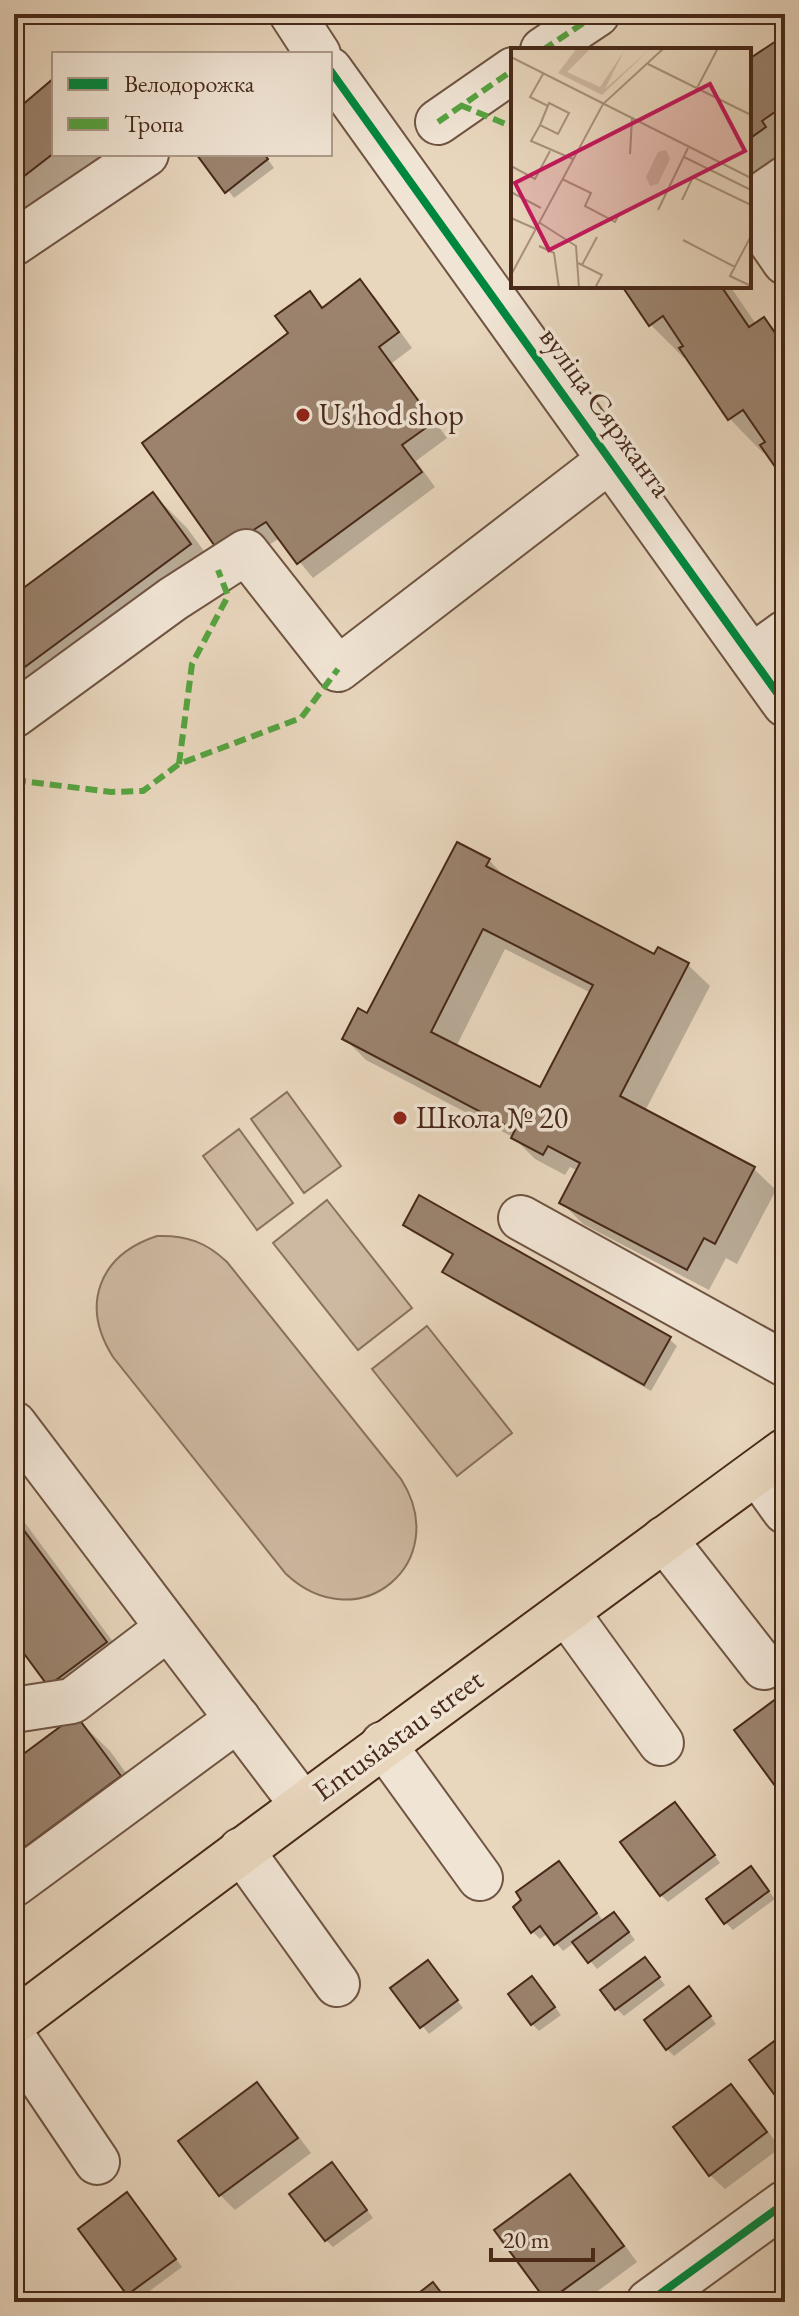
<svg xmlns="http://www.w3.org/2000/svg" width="799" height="2316" viewBox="0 0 799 2316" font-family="'EB Garamond',serif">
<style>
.green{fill:#cdb9a1;stroke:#8a715d;stroke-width:2}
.shadow{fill:#0003;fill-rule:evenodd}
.building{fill:#9b836e;stroke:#472919;stroke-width:2;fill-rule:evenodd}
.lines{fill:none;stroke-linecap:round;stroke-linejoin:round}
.minor-casing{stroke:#6f5442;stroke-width:48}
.major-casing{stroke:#472919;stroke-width:48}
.minor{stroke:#f0e4d4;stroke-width:44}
.major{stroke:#e8d6bd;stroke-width:44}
.quiet{stroke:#55a340;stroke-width:6;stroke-dasharray:12 6;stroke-linecap:butt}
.cycleway-casing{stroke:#f0e4d4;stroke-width:13}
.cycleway{stroke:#00873e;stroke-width:8}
.poi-dot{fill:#8f2418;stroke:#f0e4d4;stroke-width:3}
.labels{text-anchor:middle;stroke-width:7;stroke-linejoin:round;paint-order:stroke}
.street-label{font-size:30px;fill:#472919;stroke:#f0e4d4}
.poi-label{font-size:30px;fill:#472919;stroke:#f0e4d4;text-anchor:start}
.inset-road{fill:none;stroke:#a8917b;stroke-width:2}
.view{fill:#c2185b;fill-opacity:0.15;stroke:#c2185b;stroke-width:4}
.inset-edge{fill:none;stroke:#472919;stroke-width:4}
</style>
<rect width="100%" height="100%" fill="#e8d6bd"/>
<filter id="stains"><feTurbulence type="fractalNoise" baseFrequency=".0025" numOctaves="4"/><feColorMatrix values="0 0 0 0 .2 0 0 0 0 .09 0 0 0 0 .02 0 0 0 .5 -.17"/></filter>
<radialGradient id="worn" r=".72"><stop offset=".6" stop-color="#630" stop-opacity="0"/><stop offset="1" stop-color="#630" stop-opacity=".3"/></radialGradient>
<!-- green -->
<g class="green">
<path d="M 287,1092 L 341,1166 L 304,1193 L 251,1119 Z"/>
<path d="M 239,1129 L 293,1203 L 257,1230 L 203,1156 Z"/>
<path d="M 327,1200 L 412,1308 L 358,1350 L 273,1243 Z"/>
<path d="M 157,1236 C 186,1235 206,1242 227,1262 L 401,1479 C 454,1562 359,1642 286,1574 L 113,1357 C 80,1305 99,1255 157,1236 Z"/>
<path d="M 427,1326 L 512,1433 L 457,1476 L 372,1369 Z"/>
</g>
<!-- shadow -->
<g class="shadow">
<path d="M 785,37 L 785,171 L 749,188 L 749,61 Z"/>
<path d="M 54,81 L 54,154 L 140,154 L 14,253 L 14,114 Z"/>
<path d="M 202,154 L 264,154 L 274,168 L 234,198 Z"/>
<path d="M 360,282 L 375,297 L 412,348 L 392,363 L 447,438 L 416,461 L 435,487 L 313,578 L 280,538 L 235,566 L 291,334 L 310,294 L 324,308 Z"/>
<path d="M 624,286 L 736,286 L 732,289 L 756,324 L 764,319 L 785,340 L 785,478 L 767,451 L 763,453 L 730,419 L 687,356 L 684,358 L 650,324 Z"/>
<path d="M 153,494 L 187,528 L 224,578 L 14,734 L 14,597 Z"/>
<path d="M 489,860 L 508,880 L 655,956 L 688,965 L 710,986 L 645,1111 L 754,1169 L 776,1190 L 737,1264 L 726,1258 L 709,1290 L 583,1224 L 562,1203 L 578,1171 L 570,1167 L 565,1175 L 535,1159 L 513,1137 L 366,1060 L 345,1039 L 368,1016 ZM 505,949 L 591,993 L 541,1090 L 456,1047 Z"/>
<path d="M 405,1225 L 669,1339 L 677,1346 L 651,1391 L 452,1279 L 445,1272 L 454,1256 L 412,1232 Z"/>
<path d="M 14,1508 L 139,1677 L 83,1718 L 14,1637 Z"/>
<path d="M 76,1718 L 110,1751 L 153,1810 L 14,1913 L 14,1763 Z"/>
<path d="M 682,1811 L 720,1863 L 668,1902 L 661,1895 Z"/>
<path d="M 566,1870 L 604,1922 L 621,1921 L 635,1940 L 597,1969 L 575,1942 L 563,1951 L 548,1933 L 540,1939 L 533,1932 L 524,1901 Z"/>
<path d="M 757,1876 L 775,1899 L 733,1930 L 726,1923 Z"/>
<path d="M 428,1962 L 463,2008 L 429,2034 L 393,1988 Z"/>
<path d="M 651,1967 L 665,1985 L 624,2016 L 617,2009 Z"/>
<path d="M 539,1986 L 561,2015 L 539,2031 L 532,2024 Z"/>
<path d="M 696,1996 L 716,2024 L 674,2056 L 667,2049 Z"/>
<path d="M 256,2085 L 271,2100 L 311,2153 L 235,2210 L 220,2195 Z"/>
<path d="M 731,2086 L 746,2101 L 780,2148 L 725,2189 L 710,2175 Z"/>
<path d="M 339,2172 L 373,2218 L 333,2247 L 326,2240 Z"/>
<path d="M 570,2176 L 585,2191 L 637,2262 L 583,2302 L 550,2302 L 497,2231 Z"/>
<path d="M 134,2202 L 182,2267 L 136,2301 L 81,2229 Z"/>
</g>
<!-- building -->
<g class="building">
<path d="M 785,35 L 785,105 L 762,121 L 766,127 L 749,139 L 749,59 Z"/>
<path d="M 54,78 L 54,153 L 14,184 L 14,112 Z"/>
<path d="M 199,154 L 264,154 L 268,159 L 225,193 L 197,155 Z"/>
<path d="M 360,279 L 399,332 L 379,347 L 434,422 L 402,445 L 422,472 L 297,564 L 266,522 L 219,552 L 142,443 L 288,333 L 275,316 L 310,291 L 322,308 Z"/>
<path d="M 622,286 L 721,286 L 749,327 L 764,317 L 784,346 L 780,350 L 785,357 L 785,481 L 760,445 L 765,442 L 743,410 L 728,420 L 679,348 L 683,346 L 663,316 L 649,326 Z"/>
<path d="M 153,492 L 191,544 L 14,675 L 14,595 Z"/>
<path d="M 457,842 L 490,859 L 486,866 L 654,954 L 658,947 L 689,963 L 620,1096 L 755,1167 L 715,1244 L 704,1238 L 687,1270 L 559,1203 L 580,1163 L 548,1146 L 543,1155 L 511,1138 L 515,1130 L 342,1039 L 358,1008 L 367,1013 ZM 483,929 L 593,985 L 540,1087 L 431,1032 Z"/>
<path d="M 419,1195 L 671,1337 L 644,1385 L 442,1272 L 453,1254 L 403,1225 Z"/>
<path d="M 14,1517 L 107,1642 L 48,1686 L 14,1640 Z"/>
<path d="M 785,1692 L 785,1791 L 781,1794 L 734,1730 Z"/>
<path d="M 76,1715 L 121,1776 L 14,1855 L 14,1761 Z"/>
<path d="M 675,1802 L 715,1855 L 660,1896 L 620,1842 Z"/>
<path d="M 559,1861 L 597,1913 L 554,1945 L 540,1926 L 531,1933 L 513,1907 L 521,1900 L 516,1892 Z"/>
<path d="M 751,1866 L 769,1891 L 724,1924 L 706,1899 Z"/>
<path d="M 614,1912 L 629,1932 L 588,1963 L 572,1942 Z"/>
<path d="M 645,1957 L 660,1977 L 615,2010 L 600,1990 Z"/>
<path d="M 428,1960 L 458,2000 L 420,2028 L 390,1988 Z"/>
<path d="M 532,1976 L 555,2007 L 531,2025 L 508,1994 Z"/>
<path d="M 689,1986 L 711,2016 L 666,2050 L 644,2020 Z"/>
<path d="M 785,2033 L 785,2109 L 749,2060 Z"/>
<path d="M 257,2082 L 298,2138 L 219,2196 L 178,2141 Z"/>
<path d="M 731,2084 L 767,2132 L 709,2176 L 673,2127 Z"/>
<path d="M 332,2162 L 367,2210 L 325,2241 L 289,2194 Z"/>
<path d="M 570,2174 L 624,2246 L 547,2302 L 494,2230 Z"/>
<path d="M 127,2192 L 176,2259 L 127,2295 L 78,2229 Z"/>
<path d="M 433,2282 L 448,2302 L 407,2302 Z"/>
</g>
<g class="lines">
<defs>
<g id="minor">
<path d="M 292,14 L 318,54"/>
<path d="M 543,50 L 597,14"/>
<path d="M 330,70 L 785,704"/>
<path d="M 438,122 L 513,70"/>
<path d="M 749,204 L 785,179"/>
<path d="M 749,210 L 785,262"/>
<path d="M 14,243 L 146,154"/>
<path d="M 752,657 L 785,633"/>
<path d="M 14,715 L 173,599 L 246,552 L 338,669 L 611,459"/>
<path d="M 521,1218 L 785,1364"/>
<path d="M 14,1424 L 302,1804"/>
<path d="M 757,1472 L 785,1511"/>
<path d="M 664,1539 L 764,1667"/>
<path d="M 567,1613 L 661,1743"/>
<path d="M 14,1710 L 72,1701 L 168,1628"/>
<path d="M 383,1744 L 480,1878"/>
<path d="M 241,1850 L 337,1984"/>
<path d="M 14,1884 L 238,1719"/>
<path d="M 14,2039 L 97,2162"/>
<path d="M 649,2302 L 785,2203"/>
</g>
<path id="major" d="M 14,2022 C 269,1829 527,1640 785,1451"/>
</defs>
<!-- minor casing -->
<use href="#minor" class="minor-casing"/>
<!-- major casing -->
<use href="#major" class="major-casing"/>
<!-- minor -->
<use href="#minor" class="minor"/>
<!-- major -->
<use href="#major" class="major"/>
<!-- quiet -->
<g class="quiet">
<path d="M 543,50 L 597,14"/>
<path d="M 460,105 L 513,127"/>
<path d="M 438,122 L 513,70"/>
<path d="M 179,764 L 192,664 L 228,596 L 218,570"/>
<path d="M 14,780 L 111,792 L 143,791 L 179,764 L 301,718 L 338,669"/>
</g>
<defs>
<g id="cycleway">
<path d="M 330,70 L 785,704"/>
<path d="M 649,2302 L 785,2203"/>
</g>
</defs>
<!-- cycleway casing -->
<use href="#cycleway" class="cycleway-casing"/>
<!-- cycleway -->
<use href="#cycleway" class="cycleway"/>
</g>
<!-- markers -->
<g class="poi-dot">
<circle cx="303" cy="415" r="8"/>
<circle cx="400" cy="1118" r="8"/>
</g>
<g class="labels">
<!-- street labels -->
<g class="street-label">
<text transform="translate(606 412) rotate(54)" y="10">вуліца Сяржанта</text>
<text transform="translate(398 1735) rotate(-36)" y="10">Entusiastau street</text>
</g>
<!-- poi labels -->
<g class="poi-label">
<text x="319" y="425">Us'hod shop</text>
<text x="416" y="1128">Школа № 20</text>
</g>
</g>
<!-- overview -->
<g transform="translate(511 48)">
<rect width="240" height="240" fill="#e8d6bd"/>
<path d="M 66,0 L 80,0 L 56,24 L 89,39 L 113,3 L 94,41 L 140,0 L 91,47 L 47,25 ZM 155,102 L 159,111 L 147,136 L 139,138 L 135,129 L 147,104 Z" fill="#cdb9a1"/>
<path class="inset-road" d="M 0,9 L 240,130M 137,16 L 240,67M 32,26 L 19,49 L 37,58M 186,40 L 207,0M 29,77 L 38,55 L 58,65 L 47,86 L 29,77 L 20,93 L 62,111M 119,106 L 121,71M 173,109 L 240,142M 0,118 L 24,131 L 39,103M 51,131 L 80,145 L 74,158 L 104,174 L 108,166M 0,144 L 30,160M 171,152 L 182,129 L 240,157M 147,162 L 177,100M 0,170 L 25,181M 29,175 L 65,198 L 68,240M 240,188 L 219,228 L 240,238M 172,192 L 224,219M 28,198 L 43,205 L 48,240M 67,215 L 91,227 L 84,240M 71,217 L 86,189M 0,227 L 92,56 L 153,0"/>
<path class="view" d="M 199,36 L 234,103 L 38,202 L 4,135 Z"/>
<rect width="240" height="240" class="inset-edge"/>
</g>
<!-- margin -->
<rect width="799" height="2316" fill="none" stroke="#e8d6bd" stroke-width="48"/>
<rect x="16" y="16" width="767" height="2284" fill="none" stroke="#472919" stroke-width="4"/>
<rect x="24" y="24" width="751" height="2268" fill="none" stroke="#472919" stroke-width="2"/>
<!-- legend -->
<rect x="52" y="52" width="280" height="104" fill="#f0e4d4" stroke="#ac9989" stroke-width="2"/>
<rect x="68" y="78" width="40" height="12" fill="#00873e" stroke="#ac9989" stroke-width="2"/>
<text x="124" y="92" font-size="24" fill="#472919">Велодорожка</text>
<rect x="68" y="118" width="40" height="12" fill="#55a340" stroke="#ac9989" stroke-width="2"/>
<text x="124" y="132" font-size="24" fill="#472919">Тропа</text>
<!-- scale -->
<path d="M491 2248v12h102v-12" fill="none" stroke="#472919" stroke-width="4"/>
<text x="503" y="2248" font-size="24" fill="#472919" stroke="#f0e4d4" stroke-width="6" paint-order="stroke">20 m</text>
<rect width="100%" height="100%" filter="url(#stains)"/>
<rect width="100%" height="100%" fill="url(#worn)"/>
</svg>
